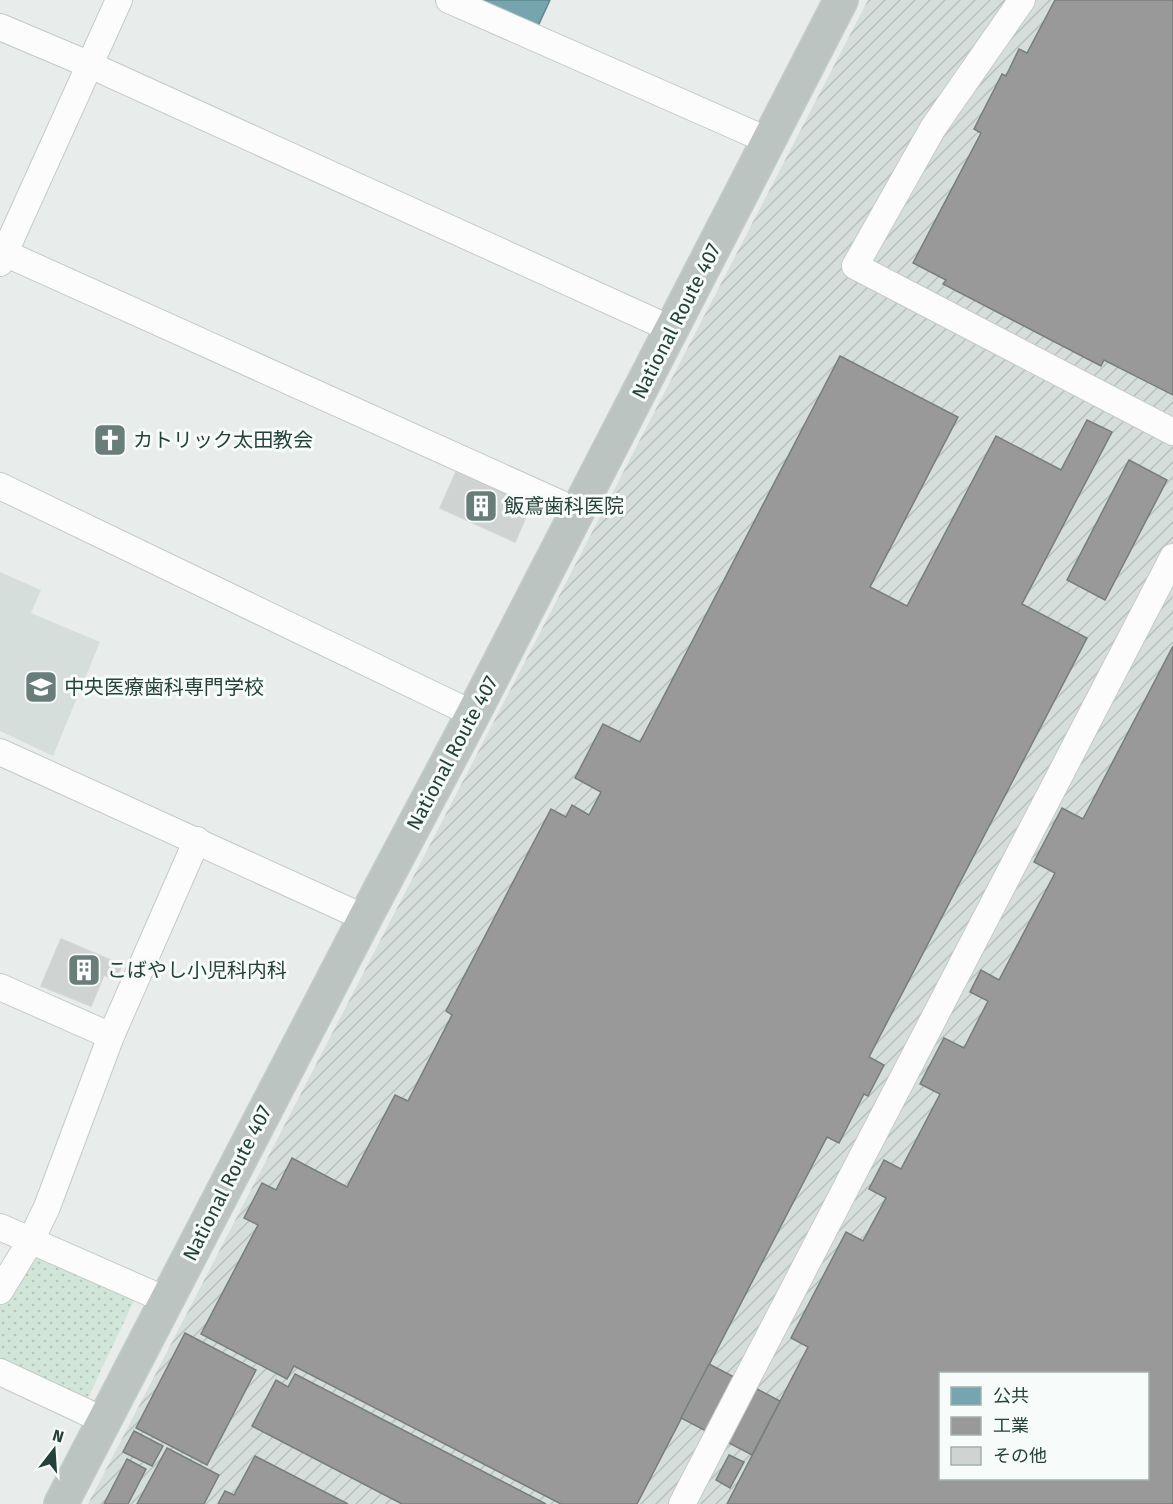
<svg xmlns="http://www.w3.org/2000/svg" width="1173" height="1504" viewBox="0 0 1173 1504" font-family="'Fira Sans','Noto Sans JP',sans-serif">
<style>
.built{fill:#d6dedb}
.industrial{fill:url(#industrial-furrows);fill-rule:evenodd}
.grass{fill:url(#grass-dots)}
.public{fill:#76a5af;stroke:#5d878c;stroke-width:1.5}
.industry{fill:#999;stroke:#767f7c;stroke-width:1.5;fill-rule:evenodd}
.building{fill:#cfd4d2;stroke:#d1d6d4;stroke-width:1.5}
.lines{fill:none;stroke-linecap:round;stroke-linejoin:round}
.minor-casing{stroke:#c5cac8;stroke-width:28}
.highway-casing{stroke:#c3ccc9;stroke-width:36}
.minor{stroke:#fcfcfc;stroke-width:26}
.highway{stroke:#bcc4c2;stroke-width:33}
.labels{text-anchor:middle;stroke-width:6;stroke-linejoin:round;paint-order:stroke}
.street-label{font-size:20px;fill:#24423a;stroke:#f7fbf9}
.poi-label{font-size:20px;fill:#24423a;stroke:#f7fbf9;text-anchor:start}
</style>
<defs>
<pattern id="industrial-furrows" width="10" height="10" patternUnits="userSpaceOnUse" patternTransform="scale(1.5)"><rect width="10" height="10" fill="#d6dedb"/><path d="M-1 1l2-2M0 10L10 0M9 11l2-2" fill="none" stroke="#b8c0bd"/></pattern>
<pattern id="grass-dots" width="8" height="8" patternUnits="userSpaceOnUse" patternTransform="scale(1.5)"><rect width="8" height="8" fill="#d1e6d8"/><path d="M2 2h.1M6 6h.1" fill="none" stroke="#b3c6ba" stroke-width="1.8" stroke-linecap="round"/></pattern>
</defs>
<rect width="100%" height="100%" fill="#e8edeb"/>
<!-- built -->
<path class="built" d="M 0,572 L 41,590 L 31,613 L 100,642 L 53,756 L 0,731 Z"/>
<!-- industrial -->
<path class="industrial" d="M 868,0 L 1173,0 L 1173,1504 L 88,1504 ZM 940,1374 L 1148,1374 L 1148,1478 L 940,1478 Z"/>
<!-- grass -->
<path class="grass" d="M 31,1252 L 135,1299 L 85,1404 L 0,1367 L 0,1304 Z"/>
<!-- public -->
<path class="public" d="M 480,0 L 550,0 L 538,26 Z"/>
<!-- industry -->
<g class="industry">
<path d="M 1055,0 L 1173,0 L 1173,395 L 1104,360 L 1101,366 L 943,284 L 946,280 L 913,263 L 981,133 L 974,129 L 1002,74 L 1006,76 L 1019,49 L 1027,53 Z"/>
<path d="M 840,356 L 958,417 L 870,587 L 907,606 L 996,436 L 1061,470 L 1087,420 L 1112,432 L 1022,604 L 1087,638 L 869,1057 L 884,1065 L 868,1096 L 864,1094 L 839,1143 L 827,1137 L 637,1504 L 561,1504 L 294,1366 L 287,1379 L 201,1334 L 258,1225 L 244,1218 L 262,1183 L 276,1190 L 292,1158 L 347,1187 L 395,1095 L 408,1101 L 452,1015 L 446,1011 L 551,809 L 566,817 L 572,805 L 589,815 L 601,792 L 575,778 L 603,724 L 640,742 Z"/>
<path d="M 1129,460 L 1167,480 L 1105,600 L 1067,580 Z"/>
<path d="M 1173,646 L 1173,1504 L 727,1504 L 808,1347 L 791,1338 L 846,1232 L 863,1241 L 886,1198 L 869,1189 L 884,1160 L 901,1169 L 940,1094 L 920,1084 L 944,1038 L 964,1048 L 988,1001 L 970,992 L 981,970 L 999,980 L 1055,873 L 1034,862 L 1062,808 L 1083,819 ZM 940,1374 L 1148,1374 L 1148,1478 L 940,1478 Z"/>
<path d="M 185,1333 L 256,1370 L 207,1465 L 136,1428 Z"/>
<path d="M 709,1364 L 780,1401 L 752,1455 L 681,1418 Z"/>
<path d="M 295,1374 L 546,1504 L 402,1504 L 252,1426 L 276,1380 L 288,1387 Z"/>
<path d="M 134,1431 L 163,1446 L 152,1466 L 123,1452 Z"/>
<path d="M 167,1448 L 219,1475 L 204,1504 L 137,1504 Z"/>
<path d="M 729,1455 L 744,1462 L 730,1488 L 716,1480 Z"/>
<path d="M 255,1456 L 348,1504 L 218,1504 L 225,1491 L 234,1495 Z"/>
<path d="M 127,1459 L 146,1469 L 128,1504 L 104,1504 Z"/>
</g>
<!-- building -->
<g class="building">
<path d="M 456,472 L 518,499 L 516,504 L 529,510 L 515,542 L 440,508 Z"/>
<path d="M 61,939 L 122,965 L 116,980 L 104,975 L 91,1006 L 41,986 Z"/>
</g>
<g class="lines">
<defs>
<g id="minor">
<path d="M 449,0 L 769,141"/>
<path d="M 1022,0 L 933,128 L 855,266 L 1173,432"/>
<path d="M 0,27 L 90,65 L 671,329"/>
<path d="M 0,251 L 577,511"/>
<path d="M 0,263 L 119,0"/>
<path d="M 0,486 L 473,714"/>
<path d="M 0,752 L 365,918"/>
<path d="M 0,987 L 111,1036"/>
<path d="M 0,1227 L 166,1300"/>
<path d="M 0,1291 L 30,1242 L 47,1207 L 111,1036 L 197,840"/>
<path d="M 0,1372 L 105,1421"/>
<path d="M 682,1504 L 1173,557"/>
</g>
<path id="highway" d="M 61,1504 L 365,918 L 473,714 L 841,0"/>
</defs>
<!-- minor casing -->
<use href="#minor" class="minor-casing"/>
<!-- highway casing -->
<use href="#highway" class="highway-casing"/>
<!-- minor -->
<use href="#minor" class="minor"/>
<!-- highway -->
<use href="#highway" class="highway"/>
</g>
<!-- icons -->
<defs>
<symbol id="church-square" viewBox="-11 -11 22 22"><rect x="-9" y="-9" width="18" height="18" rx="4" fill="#697e78" stroke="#f7fbf9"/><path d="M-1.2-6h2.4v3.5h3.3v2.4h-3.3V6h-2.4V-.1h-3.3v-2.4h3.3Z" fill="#fff"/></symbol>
<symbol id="building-square" viewBox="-11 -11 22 22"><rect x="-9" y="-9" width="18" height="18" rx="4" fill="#697e78" stroke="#f7fbf9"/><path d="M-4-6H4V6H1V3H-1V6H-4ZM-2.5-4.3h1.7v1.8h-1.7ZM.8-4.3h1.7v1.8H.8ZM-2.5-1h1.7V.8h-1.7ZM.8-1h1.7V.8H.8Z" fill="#fff"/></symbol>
<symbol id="school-square" viewBox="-11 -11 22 22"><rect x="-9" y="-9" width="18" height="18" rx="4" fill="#697e78" stroke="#f7fbf9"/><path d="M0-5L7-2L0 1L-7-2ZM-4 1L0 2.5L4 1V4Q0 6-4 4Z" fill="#fff"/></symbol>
</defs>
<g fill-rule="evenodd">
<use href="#church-square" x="91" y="421" width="38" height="38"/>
<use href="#building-square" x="462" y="487" width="38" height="38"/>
<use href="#school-square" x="22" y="668" width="38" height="38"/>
<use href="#building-square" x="65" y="951" width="38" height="38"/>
</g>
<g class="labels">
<!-- street labels -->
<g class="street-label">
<text transform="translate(676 321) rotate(-63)" y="7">National Route 407</text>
<text transform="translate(452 753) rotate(-62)" y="7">National Route 407</text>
<text transform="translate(227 1183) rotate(-63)" y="7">National Route 407</text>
</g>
<!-- poi labels -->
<g class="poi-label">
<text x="133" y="447">カトリック太田教会</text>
<text x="504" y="513">飯鳶歯科医院</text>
<text x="64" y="694">中央医療歯科専門学校</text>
<text x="107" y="977">こばやし小児科内科</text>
</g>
</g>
<!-- legend -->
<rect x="939" y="1372" width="210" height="108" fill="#f7fbf9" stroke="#a3b1ad" stroke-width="1.5"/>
<rect x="951" y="1387" width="30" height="18" fill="#76a5af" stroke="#a3b1ad" stroke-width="1.5"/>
<text x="993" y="1402" font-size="18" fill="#24423a">公共</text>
<rect x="951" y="1417" width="30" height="18" fill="#999999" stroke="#a3b1ad" stroke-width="1.5"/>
<text x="993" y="1432" font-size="18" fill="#24423a">工業</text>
<rect x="951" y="1447" width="30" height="18" fill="#cfd4d2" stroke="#a3b1ad" stroke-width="1.5"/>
<text x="993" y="1462" font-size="18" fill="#24423a">その他</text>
<!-- north arrow -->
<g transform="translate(54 1450) rotate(17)" stroke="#f7fbf9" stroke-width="4.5" paint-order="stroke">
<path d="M0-4.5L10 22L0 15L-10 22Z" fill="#24423a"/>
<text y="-9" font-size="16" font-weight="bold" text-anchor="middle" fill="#24423a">N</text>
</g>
</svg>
